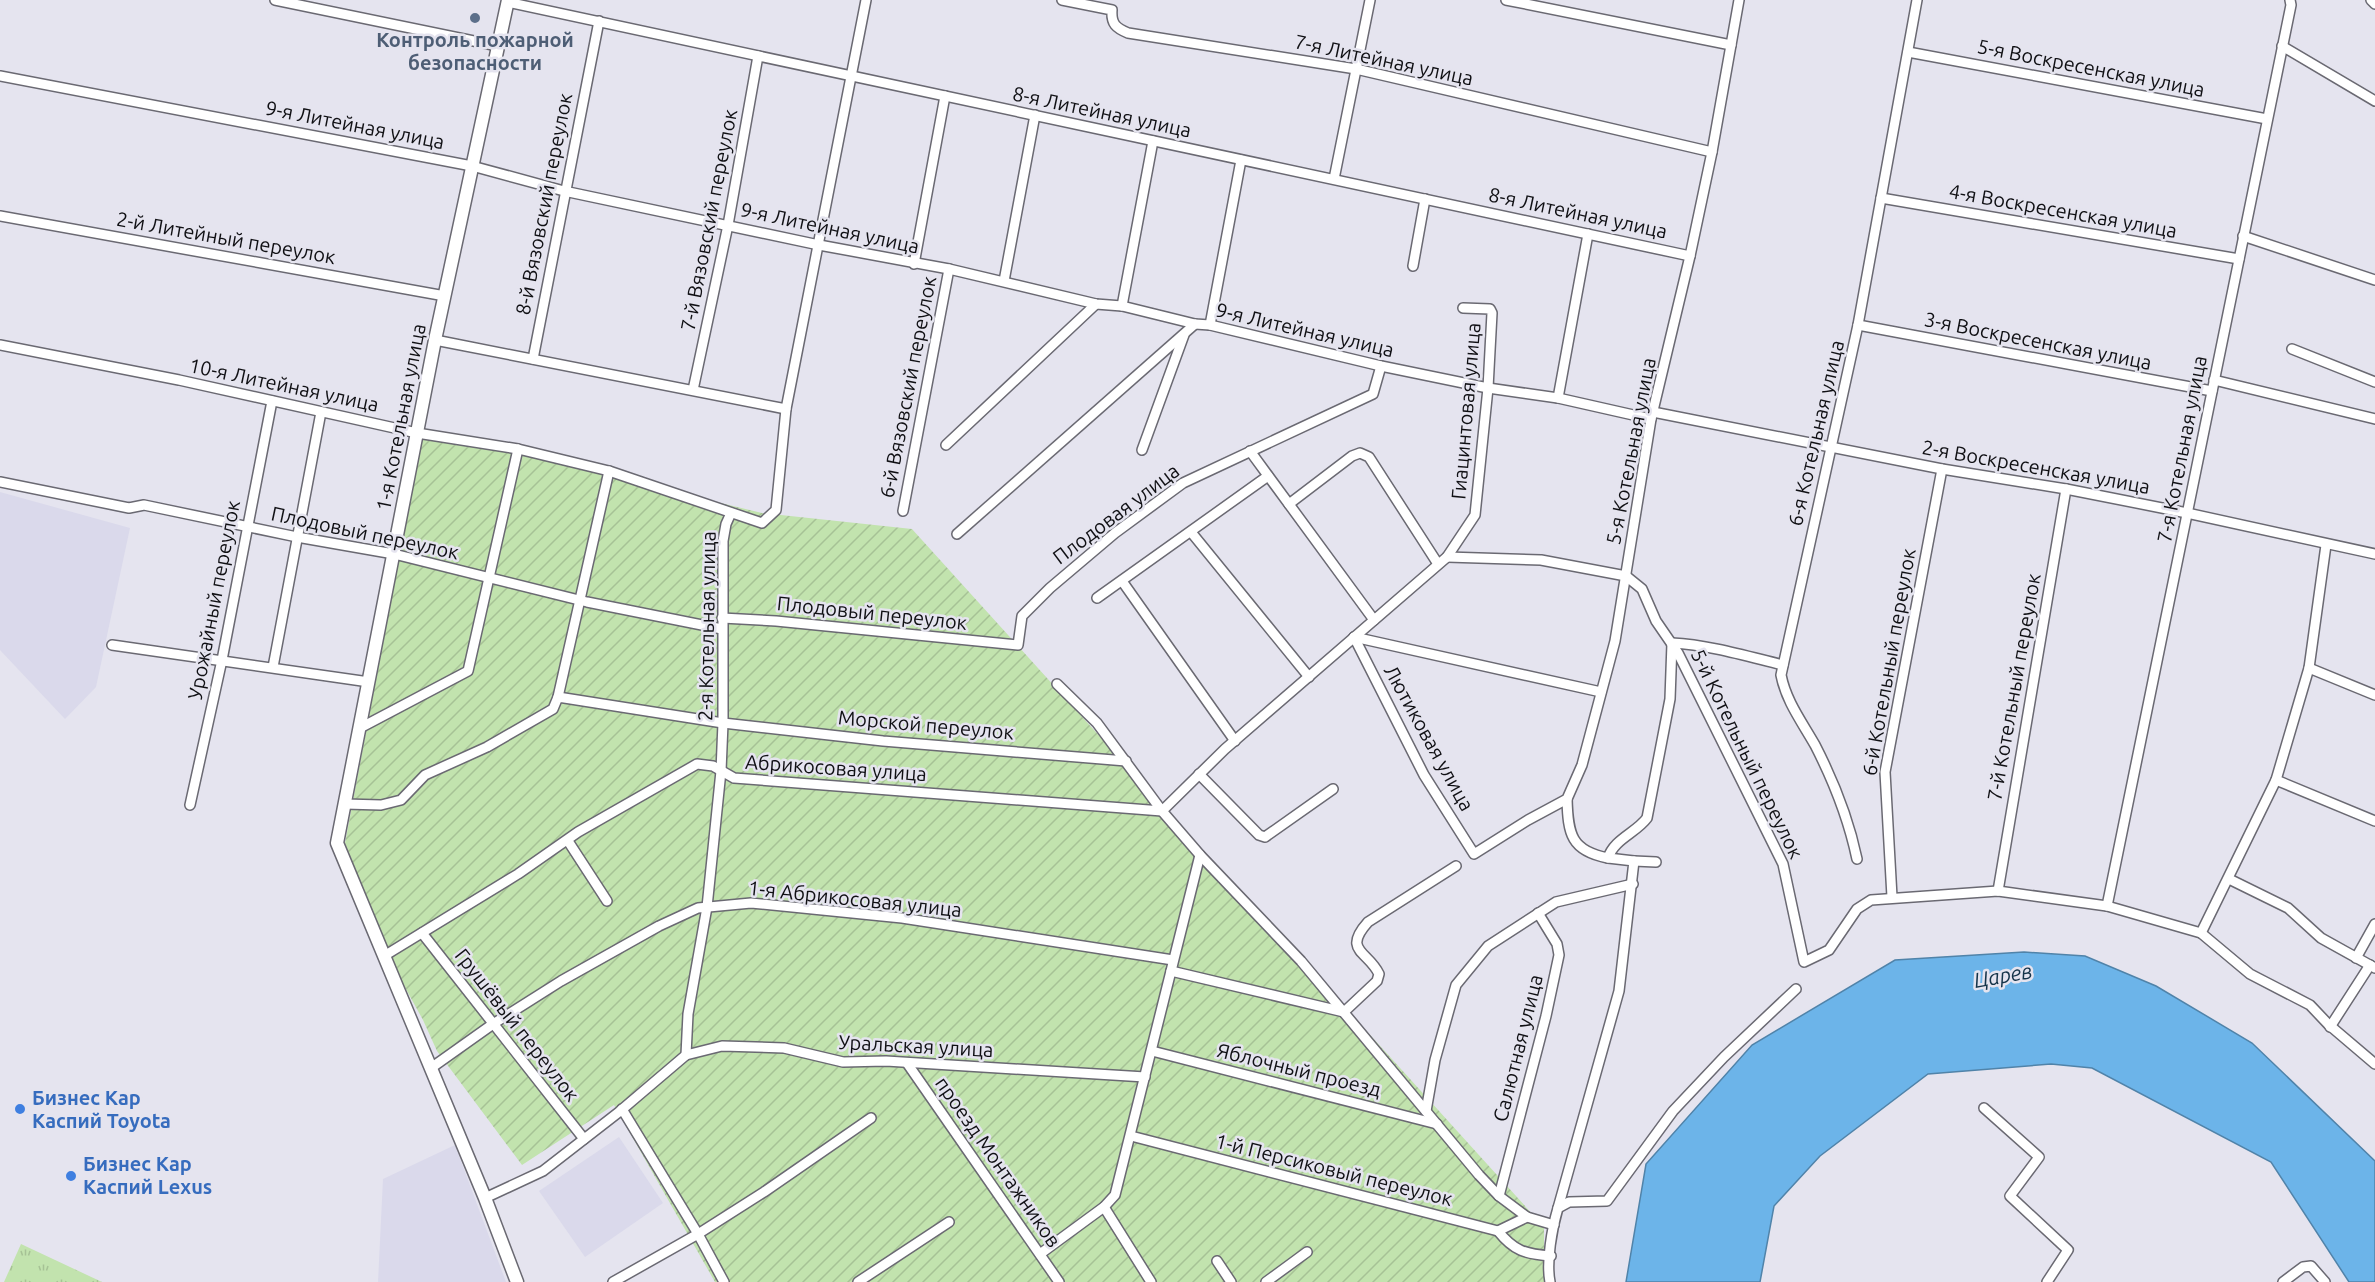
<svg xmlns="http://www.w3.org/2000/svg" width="2375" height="1282" viewBox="0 0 2375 1282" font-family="Ubuntu,sans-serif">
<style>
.built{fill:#dad9eb}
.grass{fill:url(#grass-tufts)}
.garden{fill:url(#garden-furrows)}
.water{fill:#6cb4e9;stroke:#5083a9;stroke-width:1.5}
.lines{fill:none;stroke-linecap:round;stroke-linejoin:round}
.minor-casing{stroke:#6a6972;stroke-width:12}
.tertiary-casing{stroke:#6a6972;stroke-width:15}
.minor{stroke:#fff;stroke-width:9}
.tertiary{stroke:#fff;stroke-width:12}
.service-dot{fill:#5c6f8a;stroke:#e5e4ef;stroke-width:2}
.shop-dot{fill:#3f7fe0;stroke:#e5e4ef;stroke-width:2}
.labels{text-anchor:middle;stroke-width:5;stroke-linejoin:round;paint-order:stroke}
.service-label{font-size:20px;font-weight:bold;fill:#4e5e75;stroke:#e5e4ef}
.street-label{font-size:20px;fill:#101014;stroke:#e5e4ef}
.shop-label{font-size:20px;font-weight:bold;fill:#366cbe;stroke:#e5e4ef;text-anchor:start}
.water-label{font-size:21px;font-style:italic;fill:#143349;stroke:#e5e4ef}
</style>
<defs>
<pattern id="grass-tufts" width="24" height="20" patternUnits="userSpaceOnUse" patternTransform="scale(1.5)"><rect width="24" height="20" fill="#c2e3ae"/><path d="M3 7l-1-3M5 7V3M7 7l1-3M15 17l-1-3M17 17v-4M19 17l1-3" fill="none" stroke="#a6c295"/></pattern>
<pattern id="garden-furrows" width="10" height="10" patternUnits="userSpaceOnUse" patternTransform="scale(1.5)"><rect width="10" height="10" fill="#c2e3ae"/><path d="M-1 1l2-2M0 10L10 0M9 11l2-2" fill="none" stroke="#a6c295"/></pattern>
</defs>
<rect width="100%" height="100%" fill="#e5e4ef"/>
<!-- built -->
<g class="built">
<path d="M 0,492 L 130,528 L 96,687 L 65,719 L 0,650 Z"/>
<path d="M 619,1137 L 663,1203 L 585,1257 L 539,1191 Z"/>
<path d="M 455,1145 L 506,1282 L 378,1282 L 383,1179 Z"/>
</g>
<!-- grass -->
<path class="grass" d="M 21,1244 L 102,1282 L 4,1282 Z"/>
<!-- garden -->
<path class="garden" d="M 423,431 L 762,513 L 912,529 L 1544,1227 L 1544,1282 L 715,1282 L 614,1105 L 522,1165 L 437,1051 L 423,1020 L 391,962 L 345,843 Z"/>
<!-- water -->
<path class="water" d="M 2024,952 L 2085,956 L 2156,986 L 2252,1043 L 2375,1161 L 2375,1282 L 2349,1282 L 2271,1162 L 2092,1068 L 2051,1064 L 1928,1074 L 1820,1156 L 1774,1206 L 1760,1282 L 1626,1282 L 1646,1164 L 1752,1045 L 1895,960 Z"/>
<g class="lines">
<defs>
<g id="minor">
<path d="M 275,0 L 498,46"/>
<path d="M 1062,0 L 1112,10 C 1111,24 1116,28 1128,33 L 1356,69 L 1712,152"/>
<path d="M 1506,0 L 1731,45"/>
<path d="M 2371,0 L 2375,4"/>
<path d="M 507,2 L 1690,256"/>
<path d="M 2282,46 L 2375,101"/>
<path d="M 1908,52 L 2267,119"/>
<path d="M 0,76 L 472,166 L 564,191 L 819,245 L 949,269 L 1096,304 L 1122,306 L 1195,324 L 1210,325 L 1381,366 L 1488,388 L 1558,398 L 1651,419"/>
<path d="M 1334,179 L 1370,0"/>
<path d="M 1881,198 L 2239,259"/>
<path d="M 0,216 L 445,296"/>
<path d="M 2243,236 L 2375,280"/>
<path d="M 914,264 L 945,96"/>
<path d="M 1413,266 L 1425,199"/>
<path d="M 1004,281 L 1035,115"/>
<path d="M 1122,306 L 1153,141"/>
<path d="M 1210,325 L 1241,160"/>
<path d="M 1858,325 L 2212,391"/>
<path d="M 435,340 L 786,409"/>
<path d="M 0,345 L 179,380 L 417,433 L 518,449 L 609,471 L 762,523 L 776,510 L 786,409 L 866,0"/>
<path d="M 2292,349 L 2375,382"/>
<path d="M 533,359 L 599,21"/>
<path d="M 2214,380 L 2375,419"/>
<path d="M 693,390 L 728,225 L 758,56"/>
<path d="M 1558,398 L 1588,234"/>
<path d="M 1653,412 L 1942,469 L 2066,489 L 2187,513 L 2375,554"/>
<path d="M 946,445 L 1096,304"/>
<path d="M 1142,450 L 1184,335"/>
<path d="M 1250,451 L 1374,620"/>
<path d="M 0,482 L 129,508 L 144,505 L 297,537 L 394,554 L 587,602 L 722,629"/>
<path d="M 1289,504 L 1352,456 L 1360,453 L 1369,457 L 1438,564"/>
<path d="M 903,511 L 949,269"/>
<path d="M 1191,532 L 1309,677"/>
<path d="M 957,534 L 1195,324"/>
<path d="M 1447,557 L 1541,560 L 1626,576 L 1642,589 L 1656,621 L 1678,653 L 1783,864 L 1804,962 L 1829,950 L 1857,909 L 1871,900 L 1998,891 L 2107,906 L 2201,933 L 2250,974 L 2310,1005 L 2328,1024 L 2375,1064"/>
<path d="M 1122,581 L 1235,741"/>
<path d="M 1097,598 L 1268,476"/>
<path d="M 722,618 L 776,621 L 1018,645 L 1022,616 L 1050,588 L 1115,533 L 1183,483 L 1373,394 L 1381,366"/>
<path d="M 1354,637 L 1424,775 L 1474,854 L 1528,820 L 1567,799 L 1582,765 L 1615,641 L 1651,419 L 1690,256 L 1712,152 L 1739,0"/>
<path d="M 1354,637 L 1601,692"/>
<path d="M 112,645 L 369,682"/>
<path d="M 273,667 L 321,412"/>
<path d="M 2309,668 L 2375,695"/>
<path d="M 1057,684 L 1097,723 L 1162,811 L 1200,855 L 1301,961 L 1479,1175 L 1499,1196 L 1527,1217 L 1554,1225"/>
<path d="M 558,697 L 609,471"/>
<path d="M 360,728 L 468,671 L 518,449"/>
<path d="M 1199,774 L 1259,835 L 1265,837 L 1333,789"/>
<path d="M 2276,780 L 2375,821"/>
<path d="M 1567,799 C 1568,834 1571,851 1608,858 C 1614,839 1636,833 1647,818 L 1670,699 L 1672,643 C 1710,645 1746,656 1783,665"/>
<path d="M 345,804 L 381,805 L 401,800 L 425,775 L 487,747 L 553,709 L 558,697 L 723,723 L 883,741 L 1126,761"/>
<path d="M 190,805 L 222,660 L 272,401"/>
<path d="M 1162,811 L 1225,749 L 1447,557 L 1475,515 L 1488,388 L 1492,313 L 1490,309 L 1463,308"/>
<path d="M 568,841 L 607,901"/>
<path d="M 1857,859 C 1849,821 1833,780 1815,745 C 1802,722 1786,701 1781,675 L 1858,325 L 1917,0"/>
<path d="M 1634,861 L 1656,862"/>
<path d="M 2229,879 L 2288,908 L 2321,938 L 2375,968"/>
<path d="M 1998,891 L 2066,489"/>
<path d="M 1892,897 L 1885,772 L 1942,469"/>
<path d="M 2107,906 L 2291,5 L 2290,0"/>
<path d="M 422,933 L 584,1139"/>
<path d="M 2201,933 L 2276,780 L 2309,668 L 2326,545"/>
<path d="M 384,956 L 518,874 L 578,832 L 697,764 L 713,766 L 734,778 L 1162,811"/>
<path d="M 2356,958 L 2375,924"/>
<path d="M 1171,971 L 1344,1012 L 1377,981 L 1379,974 C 1368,951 1342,951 1368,922 L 1456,866"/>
<path d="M 2330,1027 L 2370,965"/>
<path d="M 1152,1051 L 1437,1124"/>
<path d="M 686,1055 L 688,1014 L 707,907 L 721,771 L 723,723 L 723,541 L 726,524 L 731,513"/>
<path d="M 907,1063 L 1059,1282"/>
<path d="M 431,1068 L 493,1024 L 561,981 L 659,926 L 698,908 L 751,903 L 902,918 L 1173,960"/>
<path d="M 1984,1108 L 2039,1157 L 2010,1196 L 2068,1250 L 2047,1282"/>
<path d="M 622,1109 L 698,1234 L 724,1282"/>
<path d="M 1426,1111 L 1435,1060 L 1456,985 L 1488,946 L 1556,902 L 1633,884"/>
<path d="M 1131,1136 L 1498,1231 L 1527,1217"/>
<path d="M 1499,1196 L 1546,1016 L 1559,955 L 1557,944 L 1538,913"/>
<path d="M 485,1198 L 543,1171 L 619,1112 L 686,1055 L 722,1046 L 784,1048 L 843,1062 L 886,1061 L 1145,1077"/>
<path d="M 1104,1207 L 1151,1282"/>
<path d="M 1558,1208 L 1619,991 L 1634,861 L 1608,858"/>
<path d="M 1498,1231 C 1514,1251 1525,1254 1551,1256"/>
<path d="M 1040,1254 L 1104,1207 L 1115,1195 L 1200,855"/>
<path d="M 1217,1261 L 1231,1282"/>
<path d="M 613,1282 L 698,1234 L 764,1192 L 871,1118"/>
<path d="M 858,1282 L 949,1222"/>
<path d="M 1266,1282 L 1307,1252"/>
<path d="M 1550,1282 C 1546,1262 1552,1228 1558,1208 L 1569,1202 L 1607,1201 L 1673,1111 L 1724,1057 L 1796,989"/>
<path d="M 2283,1282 L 2303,1267 L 2311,1266 L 2325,1282"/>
</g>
<path id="tertiary" d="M 508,0 L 435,340 L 337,843 L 485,1198 L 517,1282"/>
</defs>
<!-- minor casing -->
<use href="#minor" class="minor-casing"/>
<!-- tertiary casing -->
<use href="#tertiary" class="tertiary-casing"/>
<!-- minor -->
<use href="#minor" class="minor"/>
<!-- tertiary -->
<use href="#tertiary" class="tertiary"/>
</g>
<!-- markers -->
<circle class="service-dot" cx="475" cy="18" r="6"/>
<g class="shop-dot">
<circle cx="20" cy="1109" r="6"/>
<circle cx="71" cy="1176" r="6"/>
</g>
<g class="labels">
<!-- service labels -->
<g class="service-label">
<text x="475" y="47">Контроль пожарной<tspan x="475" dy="23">безопасности</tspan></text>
</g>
<!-- street labels -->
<g class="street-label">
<text transform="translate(1384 60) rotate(12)" y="7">7-я Литейная улица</text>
<text transform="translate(2091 68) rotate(11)" y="7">5-я Воскресенская улица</text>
<text transform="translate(1102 112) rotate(12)" y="7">8-я Литейная улица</text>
<text transform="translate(355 125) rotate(11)" y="7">9-я Литейная улица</text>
<text transform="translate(544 204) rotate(-79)" y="7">8-й Вязовский переулок</text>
<text transform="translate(2063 211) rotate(10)" y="7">4-я Воскресенская улица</text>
<text transform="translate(1578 213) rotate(12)" y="7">8-я Литейная улица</text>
<text transform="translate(709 220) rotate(-79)" y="7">7-й Вязовский переулок</text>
<text transform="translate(830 228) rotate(12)" y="7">9-я Литейная улица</text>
<text transform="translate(226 238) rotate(10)" y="7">2-й Литейный переулок</text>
<text transform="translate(1305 330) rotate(13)" y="7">9-я Литейная улица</text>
<text transform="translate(2038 341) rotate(11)" y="7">3-я Воскресенская улица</text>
<text transform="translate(284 385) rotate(12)" y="7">10-я Литейная улица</text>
<text transform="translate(908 387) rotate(-79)" y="7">6-й Вязовский переулок</text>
<text transform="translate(1466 411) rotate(-85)" y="7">Гиацинтовая улица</text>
<text transform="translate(401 417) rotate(-79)" y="7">1-я Котельная улица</text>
<text transform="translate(1816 433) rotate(-77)" y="7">6-я Котельная улица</text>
<text transform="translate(2182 449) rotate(-79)" y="7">7-я Котельная улица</text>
<text transform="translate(1631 451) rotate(-79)" y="7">5-я Котельная улица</text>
<text transform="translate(2036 467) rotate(10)" y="7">2-я Воскресенская улица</text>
<text transform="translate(1116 514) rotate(-37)" y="7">Плодовая улица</text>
<text transform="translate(365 533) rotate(12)" y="7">Плодовый переулок</text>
<text transform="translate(214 600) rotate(-79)" y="7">Урожайный переулок</text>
<text transform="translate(872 613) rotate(6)" y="7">Плодовый переулок</text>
<text transform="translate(707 626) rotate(-89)" y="7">2-я Котельная улица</text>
<text transform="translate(1889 662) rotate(-80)" y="7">6-й Котельный переулок</text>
<text transform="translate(2014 687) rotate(-80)" y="7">7-й Котельный переулок</text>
<text transform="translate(926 725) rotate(5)" y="7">Морской переулок</text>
<text transform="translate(1429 738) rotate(61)" y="7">Лютиковая улица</text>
<text transform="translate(1747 754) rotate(64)" y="7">5-й Котельный переулок</text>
<text transform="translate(836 768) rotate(4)" y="7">Абрикосовая улица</text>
<text transform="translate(855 899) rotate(6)" y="7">1-я Абрикосовая улица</text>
<text transform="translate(517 1025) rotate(52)" y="7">Грушёвый переулок</text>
<text transform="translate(916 1046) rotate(3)" y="7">Уральская улица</text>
<text transform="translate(1518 1048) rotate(-76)" y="7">Салютная улица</text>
<text transform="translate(1299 1070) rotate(14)" y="7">Яблочный проезд</text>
<text transform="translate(998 1162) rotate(55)" y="7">проезд Монтажников</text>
<text transform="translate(1334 1170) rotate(14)" y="7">1-й Персиковый переулок</text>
</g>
<!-- shop labels -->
<g class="shop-label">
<text x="32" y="1105">Бизнес Кар<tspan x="32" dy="23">Каспий Toyota</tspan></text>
<text x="83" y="1171">Бизнес Кар<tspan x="83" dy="23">Каспий Lexus</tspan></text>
</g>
<!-- water labels -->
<g class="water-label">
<text transform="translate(2003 976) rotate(-10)" y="7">Царев</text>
</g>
</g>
</svg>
